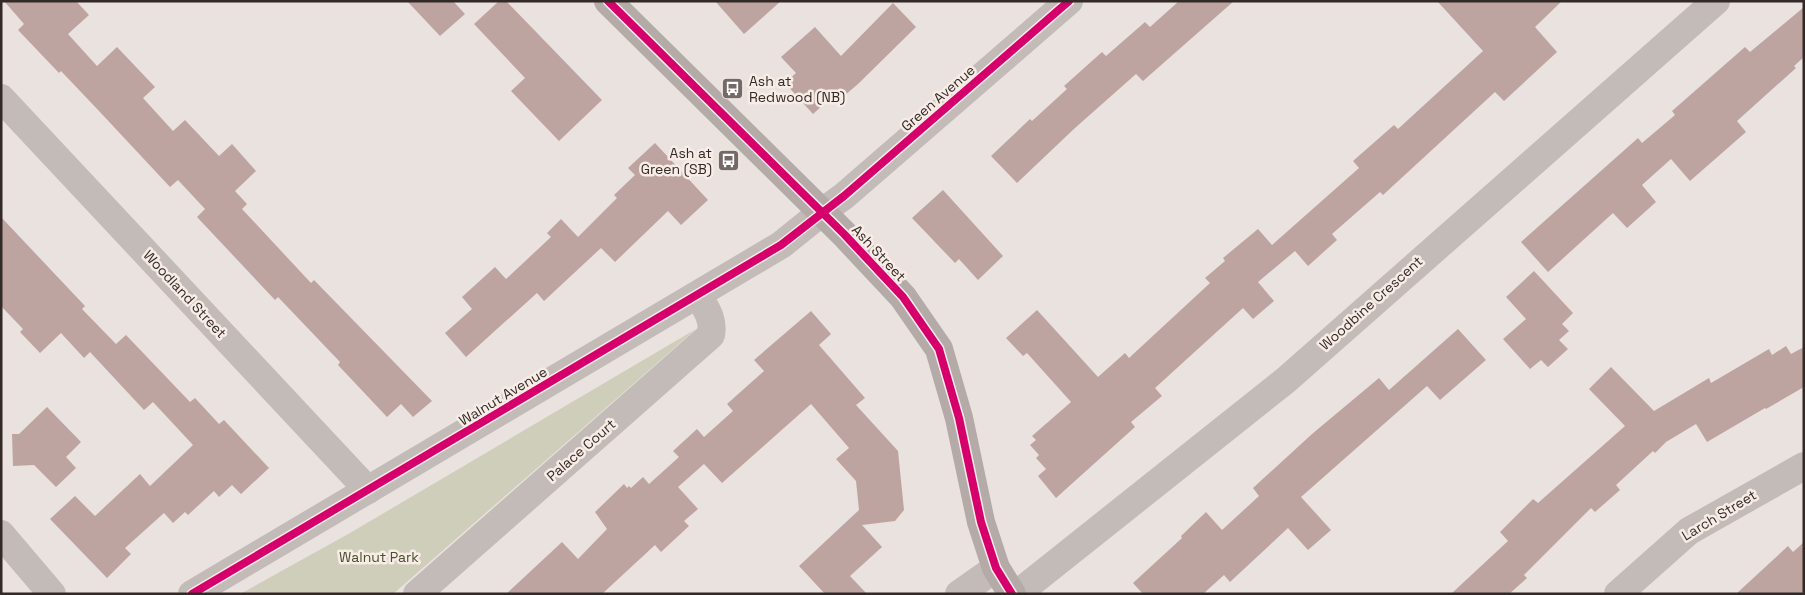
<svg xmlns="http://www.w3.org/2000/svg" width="1805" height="595" viewBox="0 0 1805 595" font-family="'Space Grotesk',sans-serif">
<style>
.green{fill:#ceceba}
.building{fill:#bda4a1}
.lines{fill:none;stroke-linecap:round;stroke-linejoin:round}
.minor{stroke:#c3bbb8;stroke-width:28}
.tertiary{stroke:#c3bbb8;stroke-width:28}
.secondary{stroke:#b4aba8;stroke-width:28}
.cycleway-casing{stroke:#f7ece6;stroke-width:11}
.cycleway{stroke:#d6006c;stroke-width:8}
.labels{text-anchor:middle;stroke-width:5;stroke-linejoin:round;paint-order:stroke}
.poi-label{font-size:14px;fill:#332927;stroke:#f7ece6;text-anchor:start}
.street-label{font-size:14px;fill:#332927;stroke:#f7ece6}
.park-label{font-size:14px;fill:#49502c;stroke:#f7ece6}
</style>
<rect width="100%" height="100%" fill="#eae2df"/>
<!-- green -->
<path class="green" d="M 696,329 L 393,594 L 240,594 L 350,533 Z"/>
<!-- building -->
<g class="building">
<path d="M 4,1 L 76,1 L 89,15 L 68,34 L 97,66 L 117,47 L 155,87 L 143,98 L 173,131 L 185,120 L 219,156 L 232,144 L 256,171 L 235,191 L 247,204 L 242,209 L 311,283 L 314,280 L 432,401 L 413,417 L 401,404 L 387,417 L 338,365 L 340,362 L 278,297 L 275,300 L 197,217 L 205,209 L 178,180 L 170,187 L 99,111 L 61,71 L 59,73 L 18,30 L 24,24 Z"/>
<path d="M 407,1 L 453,1 L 465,14 L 440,36 Z"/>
<path d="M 499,1 L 506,1 L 602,100 L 559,141 L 511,91 L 525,78 L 474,24 Z"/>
<path d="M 715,1 L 781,1 L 744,34 Z"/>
<path d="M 1179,1 L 1234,1 L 1143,81 L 1136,74 L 1075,128 L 1017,183 L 991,156 L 1030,119 L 1032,121 L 1067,89 L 1064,86 L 1102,52 L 1106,56 L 1145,22 L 1150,27 Z"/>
<path d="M 1437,1 L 1562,1 L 1535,27 L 1557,52 L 1504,101 L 1495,92 L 1383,195 L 1380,192 L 1332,234 L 1337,240 L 1308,266 L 1295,251 L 1258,282 L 1274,301 L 1253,319 L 1243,308 L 1155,388 L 1162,396 L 1131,422 L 1135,427 L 1056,498 L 1038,476 L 1046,469 L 1036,458 L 1039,455 L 1030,445 L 1036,440 L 1032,436 L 1071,402 L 1027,353 L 1023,356 L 1006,338 L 1037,310 L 1098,377 L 1125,353 L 1129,358 L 1210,283 L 1205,278 L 1225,261 L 1223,258 L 1258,229 L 1272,245 L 1359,168 L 1353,161 L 1394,125 L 1398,129 L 1483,51 Z"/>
<path d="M 893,3 L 916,27 L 858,84 L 837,102 L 833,96 L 813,114 L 785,83 L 796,73 L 781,57 L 815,27 L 841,56 Z"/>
<path d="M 1804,7 L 1804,57 L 1794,66 L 1796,68 L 1737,121 L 1746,132 L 1690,181 L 1671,159 L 1642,185 L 1656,202 L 1627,228 L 1613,213 L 1548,272 L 1521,242 L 1638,138 L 1642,143 L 1675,115 L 1672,111 L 1745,47 L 1750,52 Z"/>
<path d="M 655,143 L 708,200 L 681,225 L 668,211 L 615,262 L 601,248 L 544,301 L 537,293 L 466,357 L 445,333 L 472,309 L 462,297 L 495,267 L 506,279 L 551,237 L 547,233 L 561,219 L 578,237 L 617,198 L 614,195 L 635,175 L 628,168 Z"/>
<path d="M 943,190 L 1003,256 L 978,280 L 959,259 L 955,263 L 912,218 Z"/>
<path d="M 1,217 L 85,306 L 82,309 L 116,344 L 126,335 L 190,402 L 195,398 L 219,424 L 224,420 L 269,468 L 241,494 L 232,485 L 219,497 L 214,491 L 188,515 L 185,512 L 173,523 L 164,513 L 125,548 L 131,554 L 107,578 L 50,519 L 75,496 L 95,516 L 140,474 L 150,486 L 193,445 L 153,402 L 144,410 L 90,352 L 84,358 L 61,333 L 40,353 L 20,332 L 23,329 L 1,306 Z"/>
<path d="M 1534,271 L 1573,313 L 1562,324 L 1569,331 L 1559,340 L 1568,349 L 1548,367 L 1541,360 L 1530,369 L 1503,339 L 1526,319 L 1506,297 Z"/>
<path d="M 811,311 L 831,334 L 819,345 L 865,398 L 856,405 L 898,451 L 904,510 L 895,521 L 862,525 L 882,547 L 850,576 L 867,594 L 825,594 L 799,566 L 859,510 L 856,481 L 836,459 L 849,448 L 811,404 L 722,483 L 704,464 L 678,487 L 698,509 L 684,521 L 689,526 L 661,552 L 655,545 L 602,594 L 506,594 L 562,542 L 578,559 L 607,529 L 595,512 L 624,484 L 627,488 L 629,486 L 631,488 L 643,477 L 649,484 L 679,457 L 673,451 L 697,429 L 704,437 L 733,411 L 727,404 L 764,371 L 754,360 Z"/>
<path d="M 1458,329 L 1486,360 L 1440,400 L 1427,386 L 1301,497 L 1331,530 L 1308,550 L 1288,528 L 1230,582 L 1224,575 L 1203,594 L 1143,594 L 1133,583 L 1182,538 L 1181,536 L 1206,512 L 1222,530 L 1259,496 L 1253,488 L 1312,434 L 1379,378 L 1389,390 Z"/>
<path d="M 1786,346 L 1791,354 L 1804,347 L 1804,387 L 1766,409 L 1765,408 L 1707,442 L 1696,424 L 1666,442 L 1655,453 L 1653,451 L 1616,485 L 1620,490 L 1595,512 L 1591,508 L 1524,575 L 1527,578 L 1509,594 L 1451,594 L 1508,541 L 1500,532 L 1533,499 L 1538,503 L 1625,426 L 1589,389 L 1611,367 L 1654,411 L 1709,378 L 1711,383 L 1769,349 L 1772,355 Z"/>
<path d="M 47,407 L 81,442 L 66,457 L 76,468 L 56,487 L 34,465 L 13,466 L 12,434 L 19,434 Z"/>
<path d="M 1804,542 L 1804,594 L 1736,594 L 1788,546 L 1793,552 Z"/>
</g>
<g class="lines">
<!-- minor -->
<g class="minor">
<path d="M 1,98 L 368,490"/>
<path d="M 822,212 L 844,196 L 1069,1"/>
<path d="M 1,534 L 52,594"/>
<path d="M 417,594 L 711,335 C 714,319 706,309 698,295"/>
<path d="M 959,594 L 996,568"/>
<path d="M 1017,594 L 1286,380 L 1716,1"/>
<path d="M 1618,594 L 1689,531 L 1804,466"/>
</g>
<!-- tertiary -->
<path class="tertiary" d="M 192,594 L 781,245 L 822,212"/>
<!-- secondary -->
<path class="secondary" d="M 608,1 L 844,234 L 903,297 L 939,349 L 959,418 L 981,522 L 996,568 L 1012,594"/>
<defs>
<g id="cycleway">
<path d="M 608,1 L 844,234 L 903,297 L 939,349 L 959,418 L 981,522 L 996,568 L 1012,594"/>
<path d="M 192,594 L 781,245 L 844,196 L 1069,1"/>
</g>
</defs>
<!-- cycleway casing -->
<use href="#cycleway" class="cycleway-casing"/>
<!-- cycleway -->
<use href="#cycleway" class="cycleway"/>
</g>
<!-- icons -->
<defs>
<symbol id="bus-square" viewBox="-11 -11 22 22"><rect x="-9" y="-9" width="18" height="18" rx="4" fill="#736a67" stroke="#f7ece6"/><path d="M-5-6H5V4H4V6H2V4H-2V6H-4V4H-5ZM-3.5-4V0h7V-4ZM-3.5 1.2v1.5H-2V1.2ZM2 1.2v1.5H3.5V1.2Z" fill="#fff"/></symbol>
</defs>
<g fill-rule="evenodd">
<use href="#bus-square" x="720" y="76" width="25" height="25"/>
<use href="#bus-square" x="716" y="148" width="25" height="25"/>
</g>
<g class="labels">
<!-- poi labels -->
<g class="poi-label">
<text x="749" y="86">Ash at<tspan x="749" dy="16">Redwood (NB)</tspan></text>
<text x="712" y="158" text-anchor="end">Ash at<tspan x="712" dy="16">Green (SB)</tspan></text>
</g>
<!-- street labels -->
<g class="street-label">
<text transform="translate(938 98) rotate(-41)" y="5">Green Avenue</text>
<text transform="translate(879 253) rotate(47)" y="5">Ash Street</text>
<text transform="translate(185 294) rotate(47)" y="5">Woodland Street</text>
<text transform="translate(1371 303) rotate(-42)" y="5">Woodbine Crescent</text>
<text transform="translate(503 396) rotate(-31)" y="5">Walnut Avenue</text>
<text transform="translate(581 450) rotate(-41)" y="5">Palace Court</text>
<text transform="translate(1719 515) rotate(-31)" y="5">Larch Street</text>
</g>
<!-- park labels -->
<g class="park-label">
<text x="379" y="562">Walnut Park</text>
</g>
</g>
<!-- border -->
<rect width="1805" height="595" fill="none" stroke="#332927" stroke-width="5"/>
</svg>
